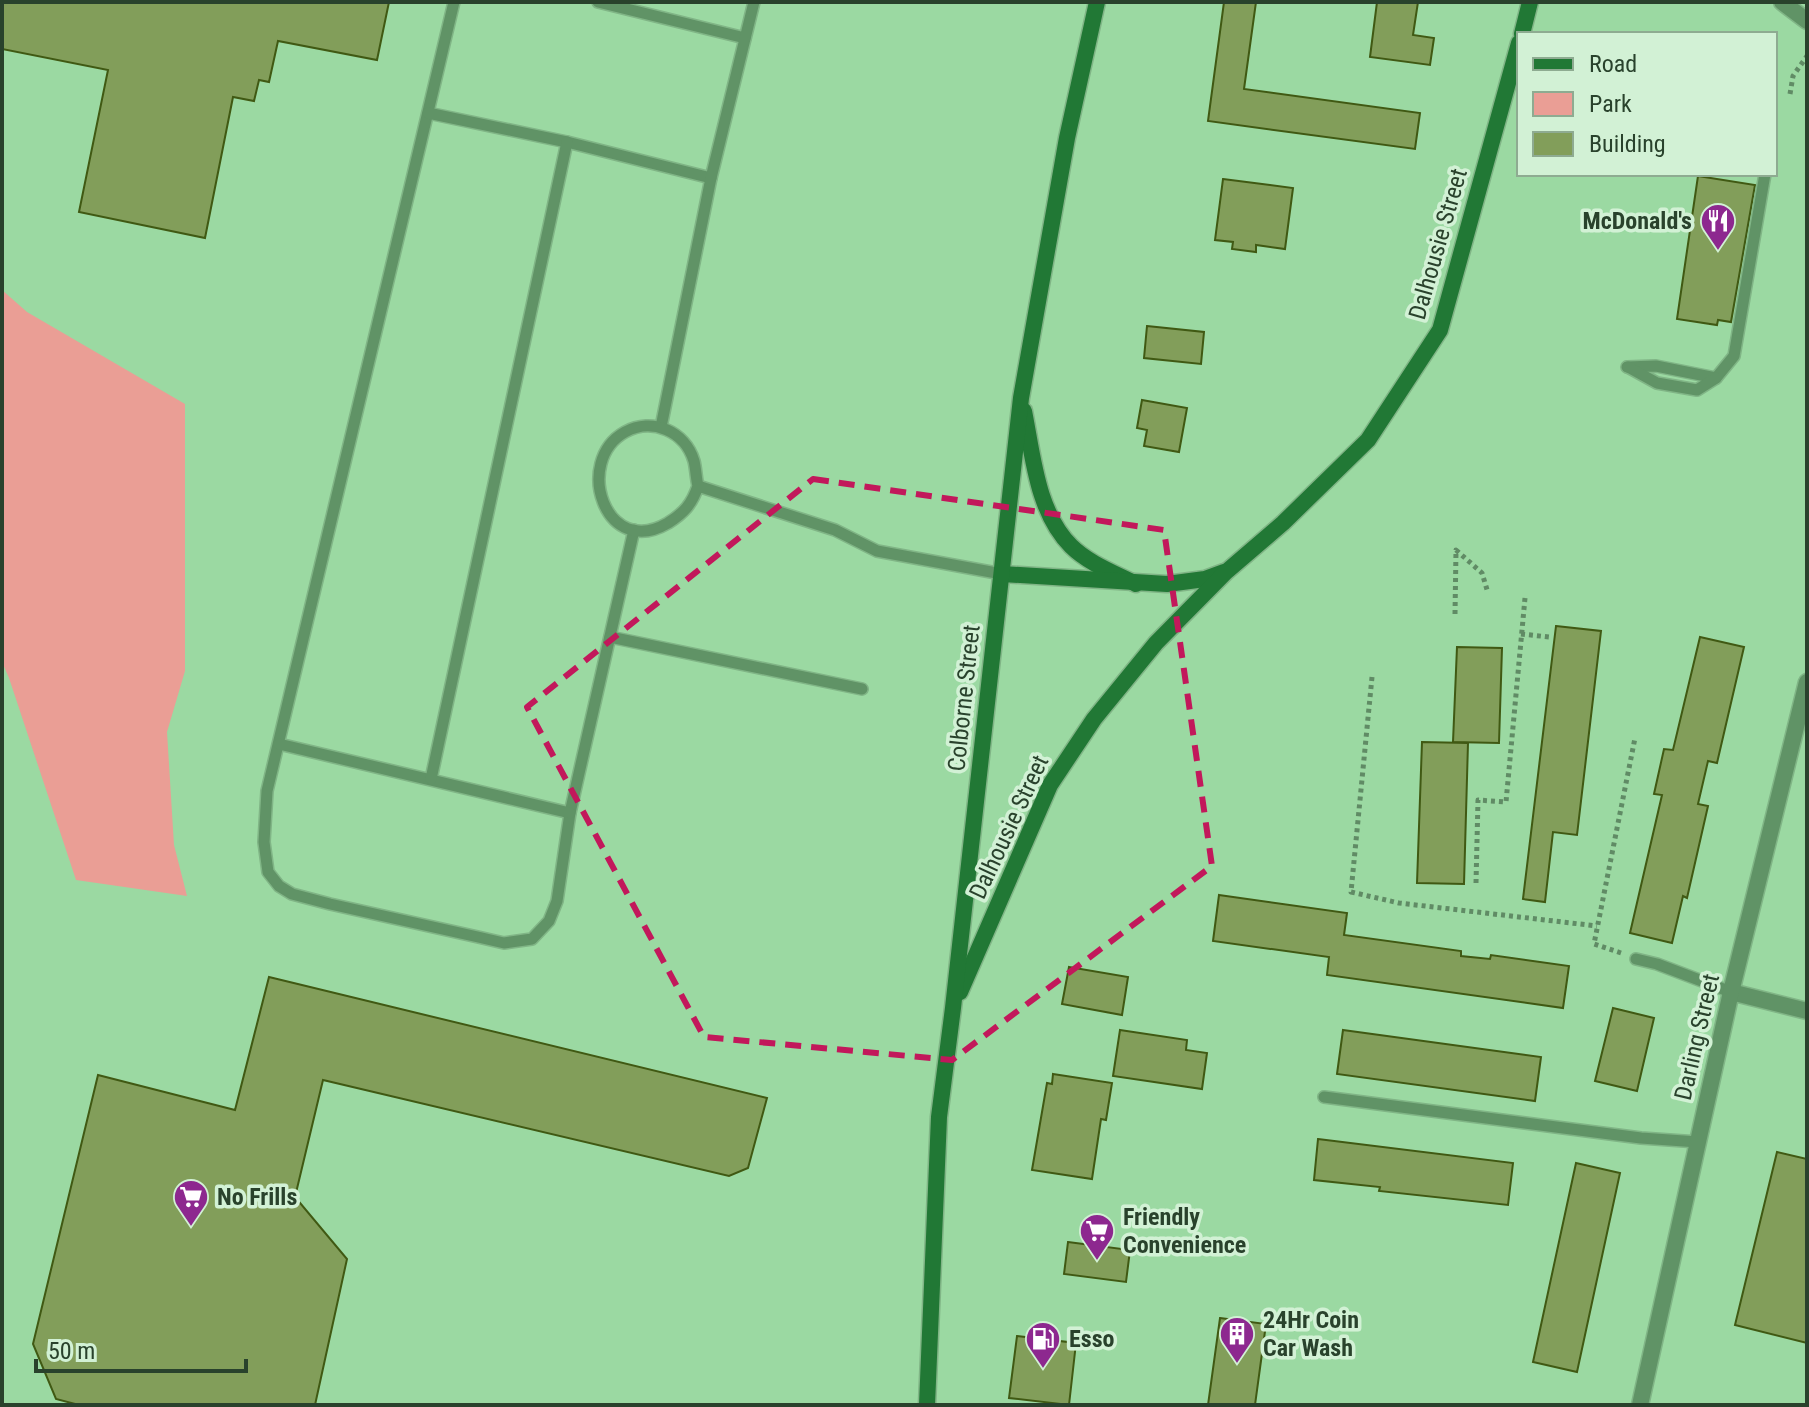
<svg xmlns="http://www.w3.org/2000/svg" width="1809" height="1407" viewBox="0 0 1809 1407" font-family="'Roboto Condensed',sans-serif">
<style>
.green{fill:#ea9e95}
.building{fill:#829e5a;stroke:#405913;stroke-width:2}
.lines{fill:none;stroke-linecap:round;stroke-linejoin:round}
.service-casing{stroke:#80b586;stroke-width:14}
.minor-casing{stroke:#80b586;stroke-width:19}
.tertiary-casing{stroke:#80b586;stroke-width:19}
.secondary-casing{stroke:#80b586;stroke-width:19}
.path{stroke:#608b65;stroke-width:5;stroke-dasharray:4 4;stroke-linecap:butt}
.service{stroke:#609366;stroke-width:11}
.minor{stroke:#609366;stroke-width:16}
.tertiary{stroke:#609366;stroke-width:16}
.secondary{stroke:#217835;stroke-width:16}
.marked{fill:none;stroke:#c2185b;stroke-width:6;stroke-dasharray:16 10;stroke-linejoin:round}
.labels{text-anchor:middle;stroke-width:7;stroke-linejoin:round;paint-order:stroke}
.poi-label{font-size:24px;font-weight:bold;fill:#29422c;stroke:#d2f1d5;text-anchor:start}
.street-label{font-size:24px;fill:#29422c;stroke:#d2f1d5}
</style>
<rect width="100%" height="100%" fill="#9bd9a2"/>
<!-- green -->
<path class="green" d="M 2,290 L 27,312 L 185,404 L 185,671 L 167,732 L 174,845 L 187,896 L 76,880 L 9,678 L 2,662 Z"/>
<!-- building -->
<g class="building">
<path d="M 2,2 L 389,2 L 377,60 L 278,41 L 269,82 L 259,80 L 254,101 L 233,97 L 205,238 L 79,212 L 108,70 L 2,49 Z"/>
<path d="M 1224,2 L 1256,2 L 1244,89 L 1420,113 L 1415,149 L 1208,121 Z"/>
<path d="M 1377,2 L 1418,2 L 1413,35 L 1434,38 L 1430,65 L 1370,57 Z"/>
<path d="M 1698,176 L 1755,185 L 1731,322 L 1718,320 L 1717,325 L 1677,319 Z"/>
<path d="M 1223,179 L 1293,188 L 1285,249 L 1256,245 L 1256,252 L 1232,249 L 1233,242 L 1215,240 Z"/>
<path d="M 1147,326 L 1204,332 L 1201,364 L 1144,358 Z"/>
<path d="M 1142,400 L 1187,408 L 1179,452 L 1144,446 L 1147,430 L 1137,428 Z"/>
<path d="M 1556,626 L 1601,631 L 1577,835 L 1553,832 L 1545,902 L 1523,899 Z"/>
<path d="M 1700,637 L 1744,647 L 1717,763 L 1708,761 L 1698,804 L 1708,806 L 1687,898 L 1683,896 L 1672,943 L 1630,933 L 1662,795 L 1654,794 L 1664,749 L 1673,750 Z"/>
<path d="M 1457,647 L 1502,648 L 1499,743 L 1453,742 Z"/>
<path d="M 1422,742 L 1468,743 L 1464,884 L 1417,883 Z"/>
<path d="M 1219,895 L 1347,913 L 1344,935 L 1461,951 L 1461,956 L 1490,959 L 1491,955 L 1569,966 L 1563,1008 L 1327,975 L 1329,957 L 1213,941 Z"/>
<path d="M 1069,967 L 1128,977 L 1122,1015 L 1062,1004 Z"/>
<path d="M 269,977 L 767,1098 L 748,1168 L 729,1176 L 323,1080 L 295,1197 L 347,1259 L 315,1405 L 79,1405 L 56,1399 L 33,1344 L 98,1075 L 235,1110 Z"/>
<path d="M 1613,1008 L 1654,1018 L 1637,1091 L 1595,1081 Z"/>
<path d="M 1120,1030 L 1187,1040 L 1186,1050 L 1207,1053 L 1202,1089 L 1113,1076 Z"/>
<path d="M 1343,1030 L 1541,1057 L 1535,1101 L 1337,1074 Z"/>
<path d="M 1053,1074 L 1112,1083 L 1106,1120 L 1101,1119 L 1092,1179 L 1032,1170 L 1047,1083 L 1052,1084 Z"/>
<path d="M 1318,1139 L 1513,1163 L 1508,1205 L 1379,1191 L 1380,1187 L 1314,1180 Z"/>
<path d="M 1777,1152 L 1807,1159 L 1807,1343 L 1735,1325 Z"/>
<path d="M 1576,1163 L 1620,1173 L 1577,1372 L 1533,1362 Z"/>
<path d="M 1068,1242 L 1130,1250 L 1126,1282 L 1064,1274 Z"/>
<path d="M 1220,1318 L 1266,1324 L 1255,1405 L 1208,1405 Z"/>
<path d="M 1017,1336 L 1076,1343 L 1069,1405 L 1009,1398 Z"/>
</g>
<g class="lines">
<defs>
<g id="service">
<path d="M 454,2 L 267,791 L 264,842 L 268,872 L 279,886 L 292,894 L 330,904 L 478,937 L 504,943 L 532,939 L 549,921 L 557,901 L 570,813 L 634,530"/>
<path d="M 598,2 L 745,38"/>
<path d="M 428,113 L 567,142 L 711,178"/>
<path d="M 1627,367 L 1656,366 L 1716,378 L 1734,356 L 1765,174"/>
<path d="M 1628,367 L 1657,383 L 1697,390 L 1716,378"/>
<path d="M 661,427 L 711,178 L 754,2"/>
<path d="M 698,486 C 692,504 684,513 668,523 C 605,560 573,461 625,432 C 652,417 685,431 694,461 C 696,469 696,478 698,486 L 835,530 L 877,551 L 1002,574"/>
<path d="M 610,637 L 862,689"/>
<path d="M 279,744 L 570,813"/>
<path d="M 431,779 L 567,142"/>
<path d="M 1636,959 L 1657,964 L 1731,992"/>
<path d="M 1324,1097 L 1641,1138 L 1698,1142"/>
</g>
<g id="minor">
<path d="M 1731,992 L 1807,1011"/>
<path d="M 1640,1405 L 1731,992 L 1807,682"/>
</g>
<path id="tertiary" d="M 1782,2 L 1807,21"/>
<g id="secondary">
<path d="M 1522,34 L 1530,2"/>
<path d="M 1024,411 C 1033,456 1037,512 1071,546 C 1088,563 1114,573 1136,584"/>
<path d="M 1002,574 L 1167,584 L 1205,579 L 1224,572"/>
<path d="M 960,992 L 1050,785 L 1094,719 L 1156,643 L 1226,572 L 1283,523 L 1368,440 L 1440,330 L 1519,43"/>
<path d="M 927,1405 L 939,1117 L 953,1008 L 1021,398 L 1067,138 L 1097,2"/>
</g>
</defs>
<!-- service casing -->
<use href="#service" class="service-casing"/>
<!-- minor casing -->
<use href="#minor" class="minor-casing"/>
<!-- tertiary casing -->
<use href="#tertiary" class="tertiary-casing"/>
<!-- secondary casing -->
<use href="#secondary" class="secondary-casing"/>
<!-- path -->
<g class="path">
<path d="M 1790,94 L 1793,76 L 1807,56"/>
<path d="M 1455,614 L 1456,550 L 1482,573 L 1488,593"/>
<path d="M 1521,634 L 1549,637"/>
<path d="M 1372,677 L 1351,892 L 1399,903 L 1597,926"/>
<path d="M 1476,883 L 1478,800 L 1506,802 L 1525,598"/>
<path d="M 1621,953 L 1594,944 L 1635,738"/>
</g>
<!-- service -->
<use href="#service" class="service"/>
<!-- minor -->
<use href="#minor" class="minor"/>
<!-- tertiary -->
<use href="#tertiary" class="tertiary"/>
<!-- secondary -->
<use href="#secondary" class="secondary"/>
</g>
<!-- marked area -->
<path class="marked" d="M 813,479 L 1164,530 L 1212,866 L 952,1060 L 704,1037 L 527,707 Z"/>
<!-- icons -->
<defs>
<symbol id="restaurant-pin" viewBox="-11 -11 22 30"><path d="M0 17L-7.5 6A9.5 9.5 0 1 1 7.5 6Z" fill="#8d288f" stroke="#d2f1d5"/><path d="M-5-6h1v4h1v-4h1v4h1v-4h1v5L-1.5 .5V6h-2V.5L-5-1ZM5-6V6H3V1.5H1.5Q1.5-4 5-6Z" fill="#fff"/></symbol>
<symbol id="supermarket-pin" viewBox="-11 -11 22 30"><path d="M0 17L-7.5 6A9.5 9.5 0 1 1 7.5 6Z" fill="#8d288f" stroke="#d2f1d5"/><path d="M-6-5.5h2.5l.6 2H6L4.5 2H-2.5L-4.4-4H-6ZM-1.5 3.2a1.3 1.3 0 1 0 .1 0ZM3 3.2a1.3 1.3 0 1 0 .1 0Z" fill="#fff"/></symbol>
<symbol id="building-pin" viewBox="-11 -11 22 30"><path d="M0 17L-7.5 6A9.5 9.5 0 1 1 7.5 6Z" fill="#8d288f" stroke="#d2f1d5"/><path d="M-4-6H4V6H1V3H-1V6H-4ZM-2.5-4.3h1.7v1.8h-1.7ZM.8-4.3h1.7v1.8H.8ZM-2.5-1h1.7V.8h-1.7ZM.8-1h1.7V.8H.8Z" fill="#fff"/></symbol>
<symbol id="fuel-pin" viewBox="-11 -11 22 30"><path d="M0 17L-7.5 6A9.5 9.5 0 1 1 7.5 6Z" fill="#8d288f" stroke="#d2f1d5"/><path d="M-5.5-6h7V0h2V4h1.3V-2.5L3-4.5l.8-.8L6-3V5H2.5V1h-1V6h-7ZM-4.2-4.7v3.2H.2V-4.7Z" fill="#fff"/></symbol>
</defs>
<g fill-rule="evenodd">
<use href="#restaurant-pin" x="1698" y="201" width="40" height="54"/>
<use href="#supermarket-pin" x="171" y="1177" width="40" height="54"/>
<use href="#supermarket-pin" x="1077" y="1211" width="40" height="54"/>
<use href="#building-pin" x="1217" y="1314" width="40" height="54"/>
<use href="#fuel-pin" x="1023" y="1319" width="40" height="54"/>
</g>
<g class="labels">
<!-- poi labels -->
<g class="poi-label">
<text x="1692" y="229" text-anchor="end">McDonald's</text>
<text x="217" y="1205">No Frills</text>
<text x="1123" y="1225">Friendly<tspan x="1123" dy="28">Convenience</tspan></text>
<text x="1263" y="1328">24Hr Coin<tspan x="1263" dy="28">Car Wash</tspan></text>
<text x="1069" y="1347">Esso</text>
</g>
<!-- street labels -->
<g class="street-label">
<text transform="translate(1438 244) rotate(-74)" y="8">Dalhousie Street</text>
<text transform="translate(964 698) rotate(-84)" y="8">Colborne Street</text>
<text transform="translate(1009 827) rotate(-65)" y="8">Dalhousie Street</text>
<text transform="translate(1697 1037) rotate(-77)" y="8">Darling Street</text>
</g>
</g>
<!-- border -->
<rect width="1809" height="1407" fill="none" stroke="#29422c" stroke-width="8"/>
<!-- legend -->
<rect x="1517" y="32" width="260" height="144" fill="#d2f1d5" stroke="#8eab91" stroke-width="2"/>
<rect x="1533" y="58" width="40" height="12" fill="#217835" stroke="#8eab91" stroke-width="2"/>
<text x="1589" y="72" font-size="24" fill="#29422c">Road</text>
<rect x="1533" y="92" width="40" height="24" fill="#ea9e95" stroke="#8eab91" stroke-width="2"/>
<text x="1589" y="112" font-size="24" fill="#29422c">Park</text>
<rect x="1533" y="132" width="40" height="24" fill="#829e5a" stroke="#8eab91" stroke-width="2"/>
<text x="1589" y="152" font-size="24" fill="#29422c">Building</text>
<!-- scale -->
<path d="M36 1359v12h210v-12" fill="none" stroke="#29422c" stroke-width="4"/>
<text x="48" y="1359" font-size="24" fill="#29422c" stroke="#d2f1d5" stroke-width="6" paint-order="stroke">50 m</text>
</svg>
